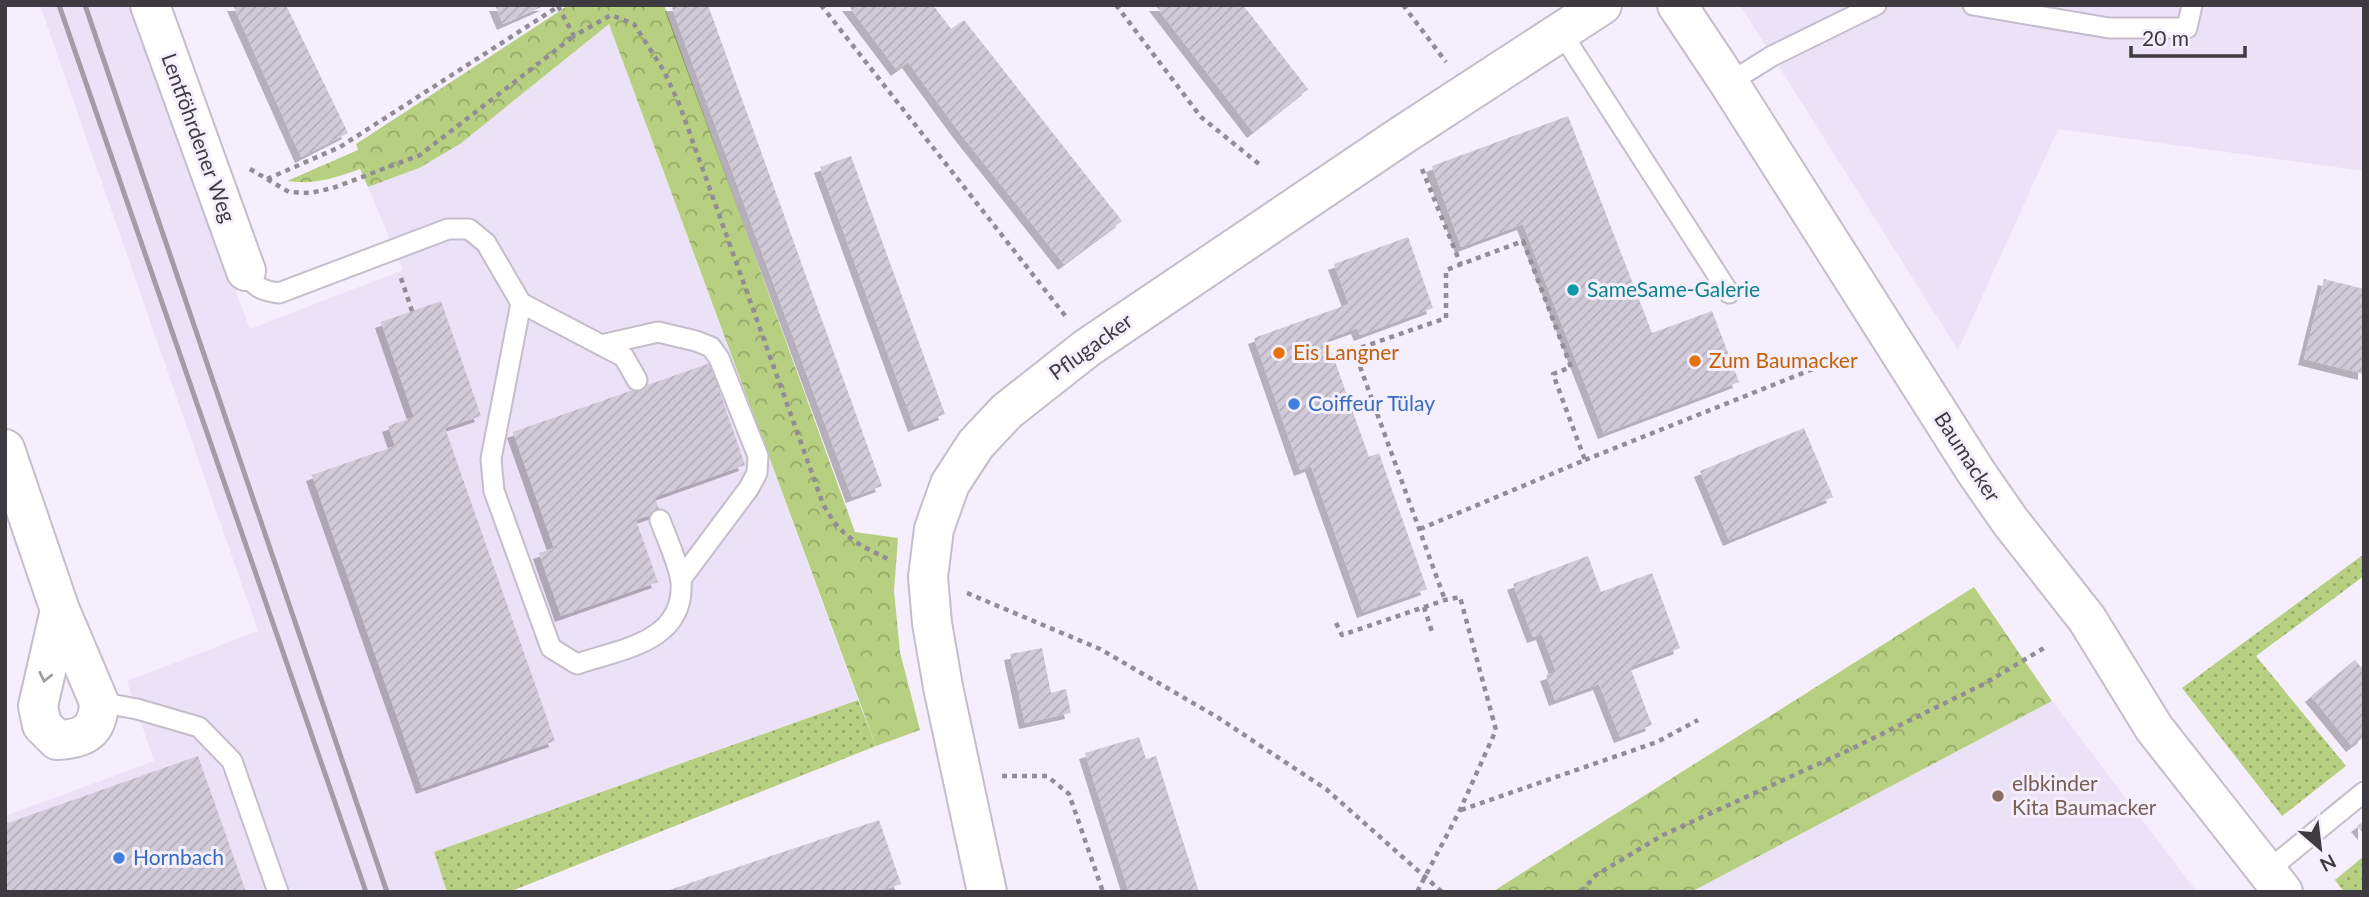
<svg xmlns="http://www.w3.org/2000/svg" width="2369" height="897" viewBox="0 0 2369 897" font-family="Lato,sans-serif">
<style>
.built{fill:#ece2f7}
.grass{fill:url(#grass-dots)}
.forest{fill:url(#forest-crowns)}
.building{fill:url(#building-hatch);filter:url(#shadow)}
.lines{fill:none;stroke-linecap:round;stroke-linejoin:round}
.lane-casing{stroke:#c4bdcb;stroke-width:23}
.street-casing{stroke:#c4bdcb;stroke-width:42}
.path{stroke:#918d96;stroke-width:4.5;stroke-dasharray:5 5;stroke-linecap:butt}
.lane{stroke:#fff;stroke-width:19}
.street{stroke:#fff;stroke-width:38}
.rail{stroke:#a19da7;stroke-width:5}
.oneway{stroke:#9e9da0}
.culture-dot{fill:#0f9aa8;stroke:#f5eefd;stroke-width:2.5}
.food-dot{fill:#e8710a;stroke:#f5eefd;stroke-width:2.5}
.shop-dot{fill:#3f7fe0;stroke:#f5eefd;stroke-width:2.5}
.education-dot{fill:#8d6e63;stroke:#f5eefd;stroke-width:2.5}
.labels{text-anchor:middle;stroke-width:6;stroke-linejoin:round;paint-order:stroke}
.street-label{font-size:21px;fill:#3d3b40;stroke:#f5eefd}
.culture-label{font-size:21px;fill:#0d838f;stroke:#f5eefd;text-anchor:start}
.food-label{font-size:21px;fill:#c56008;stroke:#f5eefd;text-anchor:start}
.shop-label{font-size:21px;fill:#366cbe;stroke:#f5eefd;text-anchor:start}
.education-label{font-size:21px;fill:#785e54;stroke:#f5eefd;text-anchor:start}
</style>
<defs>
<pattern id="grass-dots" width="8" height="8" patternUnits="userSpaceOnUse" patternTransform="scale(1.75)"><rect width="8" height="8" fill="#b7cf80"/><path d="M2 2h.1M6 6h.1" fill="none" stroke="#96a96a" stroke-width="1.8" stroke-linecap="round"/></pattern>
<pattern id="forest-crowns" width="20" height="18" patternUnits="userSpaceOnUse" patternTransform="scale(1.75)"><rect width="20" height="18" fill="#b7cf80"/><path d="M2 6a3 3 0 1 1 6 0M12 15a3 3 0 1 1 6 0" fill="none" stroke="#96a96a"/></pattern>
<pattern id="building-hatch" width="6" height="6" patternUnits="userSpaceOnUse" patternTransform="scale(1.75)"><rect width="6" height="6" fill="#d1cad8"/><path d="M-1 1l2-2M0 6l6-6M5 7l2-2" fill="none" stroke="#b4aeba"/></pattern>
<filter id="shadow"><feDropShadow dx="-6" dy="6" stdDeviation="0" flood-color="#0004"/></filter>
</defs>
<rect width="100%" height="100%" fill="#f5eefd"/>
<!-- built -->
<g class="built">
<path d="M 40,5 L 129,5 L 250,329 L 403,270 L 368,187 L 419,168 L 460,144 L 609,24 L 858,700 L 434,852 L 447,892 L 5,892 L 5,816 L 154,761 L 127,681 L 258,631 Z"/>
<path d="M 1740,5 L 2364,5 L 2364,171 L 2058,129 L 1958,350 Z"/>
<path d="M 2052,701 L 2197,892 L 1691,892 Z"/>
</g>
<!-- grass -->
<g class="grass">
<path d="M 2364,554 L 2364,576 L 2256,656 L 2346,766 L 2282,816 L 2182,688 Z"/>
<path d="M 858,700 L 876,746 L 509,892 L 447,892 L 434,852 Z"/>
<path d="M 2364,856 L 2364,892 L 2344,892 L 2335,880 Z"/>
</g>
<!-- forest -->
<g class="forest">
<path d="M 569,5 L 664,5 L 855,532 L 898,538 L 894,591 L 900,652 L 920,730 L 876,746 L 609,24 L 460,144 L 419,168 L 368,187 L 360,169 C 335,178 314,185 287,181 L 358,150 L 356,144 Z"/>
<path d="M 1974,587 L 2052,701 L 1691,892 L 1492,892 Z"/>
</g>
<!-- building -->
<g class="building">
<path d="M 233,5 L 286,5 L 348,133 L 301,157 Z"/>
<path d="M 495,5 L 546,5 L 503,24 Z"/>
<path d="M 671,5 L 708,5 L 882,486 L 852,497 Z"/>
<path d="M 848,5 L 933,5 L 951,29 L 964,20 L 1122,221 L 1064,264 L 960,133 L 908,62 L 897,70 Z"/>
<path d="M 1155,5 L 1243,5 L 1308,89 L 1253,132 Z"/>
<path d="M 1568,116 L 1652,333 L 1712,311 L 1739,382 L 1604,433 L 1523,224 L 1461,247 L 1432,166 Z"/>
<path d="M 851,156 L 945,414 L 914,426 L 820,167 Z"/>
<path d="M 1408,237 L 1433,308 L 1360,335 L 1357,328 L 1327,339 L 1369,457 L 1379,453 L 1427,589 L 1363,612 L 1311,466 L 1300,470 L 1254,338 L 1349,304 L 1334,264 Z"/>
<path d="M 2324,279 L 2364,289 L 2364,374 L 2304,359 Z"/>
<path d="M 441,301 L 481,416 L 445,428 L 555,741 L 422,788 L 312,475 L 395,446 L 388,426 L 414,417 L 381,322 Z"/>
<path d="M 710,363 L 745,465 L 655,497 L 660,512 L 636,520 L 658,582 L 561,616 L 539,553 L 554,548 L 513,432 Z"/>
<path d="M 1804,428 L 1833,497 L 1729,540 L 1700,471 Z"/>
<path d="M 1588,556 L 1601,592 L 1652,573 L 1680,648 L 1630,667 L 1652,725 L 1620,737 L 1599,684 L 1555,700 L 1546,675 L 1556,672 L 1542,634 L 1533,637 L 1513,584 Z"/>
<path d="M 1042,648 L 1051,693 L 1066,689 L 1071,713 L 1025,723 L 1010,654 Z"/>
<path d="M 2355,660 L 2364,670 L 2364,737 L 2352,746 L 2311,696 Z"/>
<path d="M 1139,737 L 1146,759 L 1156,756 L 1199,892 L 1129,892 L 1085,753 Z"/>
<path d="M 198,756 L 246,892 L 5,892 L 5,824 Z"/>
<path d="M 879,820 L 901,884 L 878,892 L 663,892 Z"/>
<path d="M 2364,821 L 2364,834 L 2357,826 Z"/>
</g>
<g class="lines">
<defs>
<g id="lane">
<path d="M 1973,5 L 2109,28 L 2187,28 L 2192,5"/>
<path d="M 1561,32 L 1729,293"/>
<path d="M 1729,83 L 1772,56 L 1876,5"/>
<path d="M 246,271 C 252,287 263,291 279,293 L 448,229 L 469,229 L 486,243 L 521,303 L 491,459 L 494,491 L 551,648 L 577,664 C 621,649 685,642 681,582 C 679,564 666,537 660,520"/>
<path d="M 521,303 L 624,357 L 637,380"/>
<path d="M 601,345 L 658,332 L 696,341 L 711,347 L 719,358 L 758,456 L 757,473 L 749,488 L 681,579"/>
<path d="M 99,702 L 137,709 L 199,727 L 232,761 L 278,892"/>
<path d="M 2266,872 L 2364,792"/>
</g>
<g id="street">
<path d="M 150,5 L 246,271"/>
<path d="M 1677,5 L 1729,83 L 1976,472 L 2010,521 L 2087,619 L 2154,728 L 2283,892"/>
<path d="M 5,449 L 60,610 L 99,702 C 98,731 85,739 57,740 L 42,725 L 38,706 L 60,610"/>
<path d="M 987,892 L 943,687 L 932,623 L 928,577 L 934,529 L 950,484 L 976,444 L 1007,411 L 1087,348 L 1401,136 L 1602,5"/>
</g>
</defs>
<!-- lane casing -->
<use href="#lane" class="lane-casing"/>
<!-- street casing -->
<use href="#street" class="street-casing"/>
<!-- path -->
<g class="path">
<path d="M 821,5 L 1067,318"/>
<path d="M 1116,5 L 1201,117 L 1259,164"/>
<path d="M 1403,5 L 1446,62"/>
<path d="M 558,6 L 574,36 L 611,15 L 634,24 L 664,71 L 680,106 L 823,504 C 842,539 858,544 892,561"/>
<path d="M 250,169 L 289,192 L 310,193 L 333,188 L 420,155 L 574,36"/>
<path d="M 1422,169 L 1461,265"/>
<path d="M 267,179 L 340,147 L 559,6"/>
<path d="M 401,278 L 412,311"/>
<path d="M 1585,460 L 1843,357"/>
<path d="M 1420,529 L 1585,460 L 1553,374 L 1571,367 L 1523,241 L 1446,270 L 1446,318 L 1354,350 L 1445,600"/>
<path d="M 967,593 L 1100,649 L 1217,717 L 1326,789 L 1442,892"/>
<path d="M 1424,607 L 1433,635"/>
<path d="M 1336,623 L 1342,635 L 1445,600 L 1460,597 L 1496,730 L 1460,810 L 1417,892"/>
<path d="M 1002,776 L 1047,776 L 1069,794 L 1103,892"/>
<path d="M 1461,810 L 1657,742 L 1698,720"/>
<path d="M 1581,892 L 1596,875 L 1663,835 L 1851,749 L 1982,685 L 2044,648"/>
</g>
<!-- lane -->
<use href="#lane" class="lane"/>
<!-- street -->
<use href="#street" class="street"/>
<!-- rail -->
<g class="rail">
<path d="M 59,5 L 366,892"/>
<path d="M 85,5 L 387,892"/>
</g>
</g>
<!-- one-way arrows -->
<defs><path id="oneway-chevron" d="M-2-3.5L2.5 0L-2 3.5" fill="none" stroke-width="1.6" stroke-linecap="round" stroke-linejoin="round" transform="scale(1.75)"/></defs>
<use class="oneway" href="#oneway-chevron" transform="translate(45 677) rotate(103)"/>
<!-- markers -->
<circle class="culture-dot" cx="1573" cy="290" r="7"/>
<g class="food-dot">
<circle cx="1279" cy="353" r="7"/>
<circle cx="1695" cy="361" r="7"/>
</g>
<g class="shop-dot">
<circle cx="1294" cy="404" r="7"/>
<circle cx="119" cy="858" r="7"/>
</g>
<circle class="education-dot" cx="1998" cy="796" r="7"/>
<g class="labels">
<!-- street labels -->
<g class="street-label">
<text transform="translate(198 138) rotate(70)" y="7">Lentföhrdener Weg</text>
<text transform="translate(1091 347) rotate(-36)" y="7">Pflugacker</text>
<text transform="translate(1967 457) rotate(57)" y="7">Baumacker</text>
</g>
<!-- culture labels -->
<g class="culture-label">
<text x="1587" y="297">SameSame-Galerie</text>
</g>
<!-- food labels -->
<g class="food-label">
<text x="1293" y="360">Eis Langner</text>
<text x="1709" y="368">Zum Baumacker</text>
</g>
<!-- shop labels -->
<g class="shop-label">
<text x="1308" y="411">Coiffeur Tülay</text>
<text x="133" y="865">Hornbach</text>
</g>
<!-- education labels -->
<g class="education-label">
<text x="2012" y="791">elbkinder<tspan x="2012" dy="24">Kita Baumacker</tspan></text>
</g>
</g>
<!-- border -->
<rect width="2369" height="897" fill="none" stroke="#3d3b40" stroke-width="14"/>
<!-- north arrow -->
<g transform="translate(2320 848) rotate(152)" stroke="#f5eefd" stroke-width="5" paint-order="stroke">
<path d="M0-5L12 26L0 18L-12 26Z" fill="#3d3b40"/>
<text y="-10" font-size="19" font-weight="bold" text-anchor="middle" fill="#3d3b40">N</text>
</g>
<!-- scale -->
<path d="M2131 46v10h114v-10" fill="none" stroke="#3d3b40" stroke-width="3.5"/>
<text x="2142" y="46" font-size="21" fill="#3d3b40" stroke="#f5eefd" stroke-width="5" paint-order="stroke">20 m</text>
</svg>
